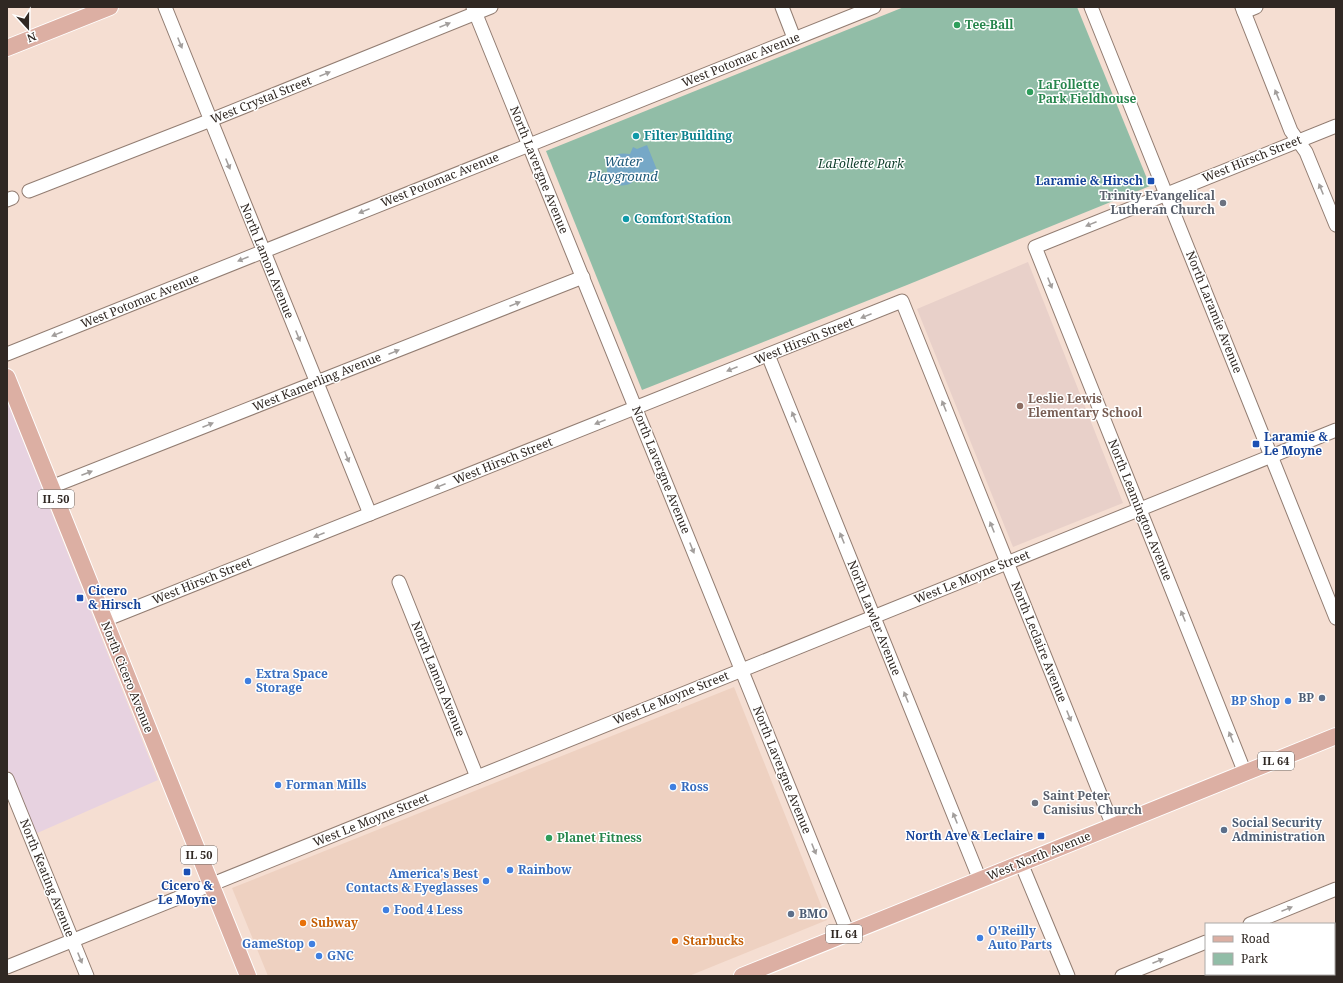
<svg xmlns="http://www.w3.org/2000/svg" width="1343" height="983" viewBox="0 0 1343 983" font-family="'Noto Serif',serif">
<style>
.built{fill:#eed1c1}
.industrial{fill:#e7d2e0}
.education{fill:#e8d0c9}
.green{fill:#91bda7}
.water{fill:#76a8c7}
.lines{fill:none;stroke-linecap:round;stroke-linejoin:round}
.minor-casing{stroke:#927d72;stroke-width:15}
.major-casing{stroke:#fff;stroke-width:18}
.minor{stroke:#fff;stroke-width:13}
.major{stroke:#dcafa3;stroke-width:16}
.oneway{fill:#a29e9c}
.leisure-dot{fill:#2e9e5b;stroke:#fff;stroke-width:1.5}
.culture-dot{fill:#0f9aa8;stroke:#fff;stroke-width:1.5}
.transit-dot{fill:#1a4fb4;stroke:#fff;stroke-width:1.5}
.worship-dot{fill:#6b7280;stroke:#fff;stroke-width:1.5}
.education-dot{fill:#8d6e63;stroke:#fff;stroke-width:1.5}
.shop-dot{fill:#3f7fe0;stroke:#fff;stroke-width:1.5}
.service-dot{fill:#5c6f8a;stroke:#fff;stroke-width:1.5}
.food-dot{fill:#e8710a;stroke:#fff;stroke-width:1.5}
.labels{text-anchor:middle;stroke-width:3;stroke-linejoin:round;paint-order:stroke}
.shield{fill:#fff;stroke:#6e6865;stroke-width:1}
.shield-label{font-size:11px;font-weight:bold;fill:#302823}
.leisure-label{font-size:12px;font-weight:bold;fill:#27864d;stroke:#fff;text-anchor:start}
.street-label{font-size:12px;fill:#302823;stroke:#fff}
.culture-label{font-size:12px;font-weight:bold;fill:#0d838f;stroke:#fff;text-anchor:start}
.park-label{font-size:12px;font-style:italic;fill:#13412e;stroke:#fff}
.transit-label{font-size:12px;font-weight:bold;fill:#164399;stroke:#fff;text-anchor:end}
.worship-label{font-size:12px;font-weight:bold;fill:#5b616d;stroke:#fff;text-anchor:end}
.education-label{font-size:12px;font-weight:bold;fill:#785e54;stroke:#fff;text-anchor:start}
.shop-label{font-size:12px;font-weight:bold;fill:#366cbe;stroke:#fff;text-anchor:start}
.service-label{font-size:12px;font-weight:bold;fill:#4e5e75;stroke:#fff;text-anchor:start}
.food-label{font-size:12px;font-weight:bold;fill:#c56008;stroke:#fff;text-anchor:start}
.water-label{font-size:13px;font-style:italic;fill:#215c7c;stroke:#fff}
</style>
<rect width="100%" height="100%" fill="#f5ded2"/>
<!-- built -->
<path class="built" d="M 734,687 L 827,920 L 689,976 L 268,976 L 232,888 Z"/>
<!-- industrial -->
<path class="industrial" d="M 7,401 L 158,780 L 35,834 L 7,767 Z"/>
<!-- education -->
<path class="education" d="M 1028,262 L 1123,503 L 1013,547 L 917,309 Z"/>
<!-- green -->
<path class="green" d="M 904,7 L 1077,7 L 1150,186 L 907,285 L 642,390 L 546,151 Z"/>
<!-- water -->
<path class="water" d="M 647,145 L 657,170 L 647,174 L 646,178 L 638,175 C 635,180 632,184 626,185 C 602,190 598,148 630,154 L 633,147 L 637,149 Z"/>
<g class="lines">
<defs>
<g id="minor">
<path d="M 165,7 L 370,514"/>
<path d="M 473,7 L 848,933"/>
<path d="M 782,7 L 794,38"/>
<path d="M 1091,7 L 1336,618"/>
<path d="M 1242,7 L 1291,131 L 1306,152 L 1336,225"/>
<path d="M 1244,12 L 1256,7"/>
<path d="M 29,191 L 211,120 L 491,7"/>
<path d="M 7,200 L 12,198"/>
<path d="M 7,354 L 874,7"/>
<path d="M 768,355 L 980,880"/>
<path d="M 51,487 L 583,277"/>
<path d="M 399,582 L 477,777"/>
<path d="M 105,620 L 902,301 L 1113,826"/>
<path d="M 1245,773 L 1035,247 L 1336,126"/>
<path d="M 7,779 L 87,976"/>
<path d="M 1021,863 L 1068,976"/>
<path d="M 1250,924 L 1336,889"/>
<path d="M 7,967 L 1336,430"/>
<path d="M 1122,976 L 1206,942"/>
</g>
<g id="major">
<path d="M 7,48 L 110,7"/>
<path d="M 7,377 L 248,976"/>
<path d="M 742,976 L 1336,736"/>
</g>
</defs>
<!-- minor casing -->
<use href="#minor" class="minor-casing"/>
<!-- major casing -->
<use href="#major" class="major-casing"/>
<!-- minor -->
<use href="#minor" class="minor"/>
<!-- major -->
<use href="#major" class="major"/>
</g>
<!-- one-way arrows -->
<defs><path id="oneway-solid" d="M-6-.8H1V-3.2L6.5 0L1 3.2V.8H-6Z"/></defs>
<g class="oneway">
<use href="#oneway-solid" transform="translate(445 25) rotate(-22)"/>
<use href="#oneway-solid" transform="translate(180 43) rotate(68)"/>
<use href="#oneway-solid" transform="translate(325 74) rotate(-22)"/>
<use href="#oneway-solid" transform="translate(1277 95) rotate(-112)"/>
<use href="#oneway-solid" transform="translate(228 164) rotate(68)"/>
<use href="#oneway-solid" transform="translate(1321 189) rotate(-112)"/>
<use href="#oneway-solid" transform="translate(364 211) rotate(158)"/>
<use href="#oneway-solid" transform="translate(1091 224) rotate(158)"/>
<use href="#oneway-solid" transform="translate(243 259) rotate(158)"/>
<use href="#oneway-solid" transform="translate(1050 283) rotate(68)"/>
<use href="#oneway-solid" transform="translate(515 304) rotate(-22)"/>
<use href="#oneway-solid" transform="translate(866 316) rotate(158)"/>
<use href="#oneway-solid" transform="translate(57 334) rotate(158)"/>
<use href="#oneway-solid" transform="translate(298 336) rotate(68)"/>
<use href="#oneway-solid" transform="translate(394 352) rotate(-22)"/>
<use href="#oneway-solid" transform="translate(732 369) rotate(158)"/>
<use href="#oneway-solid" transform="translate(944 406) rotate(-112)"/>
<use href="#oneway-solid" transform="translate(794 417) rotate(-112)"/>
<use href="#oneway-solid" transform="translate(600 422) rotate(158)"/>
<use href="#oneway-solid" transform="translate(208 425) rotate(-22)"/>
<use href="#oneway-solid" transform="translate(347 457) rotate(68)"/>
<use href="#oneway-solid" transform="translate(87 473) rotate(-21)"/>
<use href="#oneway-solid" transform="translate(440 486) rotate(158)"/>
<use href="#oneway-solid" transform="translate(992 527) rotate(-112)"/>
<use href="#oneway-solid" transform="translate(319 535) rotate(158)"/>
<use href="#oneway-solid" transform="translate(842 538) rotate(-112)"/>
<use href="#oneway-solid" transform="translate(692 548) rotate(68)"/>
<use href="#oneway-solid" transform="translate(1183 616) rotate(-112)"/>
<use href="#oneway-solid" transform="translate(906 697) rotate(-112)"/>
<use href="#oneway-solid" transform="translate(1069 716) rotate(68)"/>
<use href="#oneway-solid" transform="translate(1231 737) rotate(-112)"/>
<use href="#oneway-solid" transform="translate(955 818) rotate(-112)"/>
<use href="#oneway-solid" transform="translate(814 849) rotate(68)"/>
<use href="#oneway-solid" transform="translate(1287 909) rotate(-22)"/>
<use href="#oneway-solid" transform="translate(80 958) rotate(68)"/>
<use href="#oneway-solid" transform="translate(1158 961) rotate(-22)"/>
</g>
<!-- markers -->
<g class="leisure-dot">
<circle cx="957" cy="25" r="4"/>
<circle cx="1030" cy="92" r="4"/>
<circle cx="549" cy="838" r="4"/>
</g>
<g class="culture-dot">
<circle cx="636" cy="136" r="4"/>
<circle cx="626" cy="219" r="4"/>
</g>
<g class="transit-dot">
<rect x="1147" y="177" width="8" height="8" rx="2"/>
<rect x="1252" y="440" width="8" height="8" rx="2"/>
<rect x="76" y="594" width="8" height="8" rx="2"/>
<rect x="1037" y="832" width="8" height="8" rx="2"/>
<rect x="183" y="868" width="8" height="8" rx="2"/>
</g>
<g class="worship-dot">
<circle cx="1223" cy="203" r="4"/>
<circle cx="1035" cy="803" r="4"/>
</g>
<circle class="education-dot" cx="1020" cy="406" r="4"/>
<g class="shop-dot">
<circle cx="248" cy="681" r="4"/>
<circle cx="1288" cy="701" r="4"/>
<circle cx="278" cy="785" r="4"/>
<circle cx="673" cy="787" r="4"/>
<circle cx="510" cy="870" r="4"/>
<circle cx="486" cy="881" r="4"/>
<circle cx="386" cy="910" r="4"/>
<circle cx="980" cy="938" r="4"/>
<circle cx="312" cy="944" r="4"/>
<circle cx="319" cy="956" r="4"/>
</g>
<g class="service-dot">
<circle cx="1322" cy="698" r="4"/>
<circle cx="1224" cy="830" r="4"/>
<circle cx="791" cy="914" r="4"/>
</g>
<g class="food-dot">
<circle cx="303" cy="923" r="4"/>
<circle cx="675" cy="941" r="4"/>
</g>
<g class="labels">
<!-- shield labels -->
<g class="shield">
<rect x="38" y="490" width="36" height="18" rx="3"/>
<rect x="1258" y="752" width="36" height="18" rx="3"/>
<rect x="181" y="846" width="36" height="18" rx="3"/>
<rect x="826" y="925" width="36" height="18" rx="3"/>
</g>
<g class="shield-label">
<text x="56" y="503">IL 50</text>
<text x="1276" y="765">IL 64</text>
<text x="199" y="859">IL 50</text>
<text x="844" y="938">IL 64</text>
</g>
<!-- leisure labels -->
<g class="leisure-label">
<text x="965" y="29">Tee-Ball</text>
<text x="1038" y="89">LaFollette<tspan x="1038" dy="14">Park Fieldhouse</tspan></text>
<text x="557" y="842">Planet Fitness</text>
</g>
<!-- street labels -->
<g class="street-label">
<text transform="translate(741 60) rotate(-22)" y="4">West Potomac Avenue</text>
<text transform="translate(261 100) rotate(-22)" y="4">West Crystal Street</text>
<text transform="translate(1252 159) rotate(-22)" y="4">West Hirsch Street</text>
<text transform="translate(539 170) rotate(68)" y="4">North Lavergne Avenue</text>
<text transform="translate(440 180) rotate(-22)" y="4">West Potomac Avenue</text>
<text transform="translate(267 261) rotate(68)" y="4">North Lamon Avenue</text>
<text transform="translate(140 301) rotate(-22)" y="4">West Potomac Avenue</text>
<text transform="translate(1214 312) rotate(68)" y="4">North Laramie Avenue</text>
<text transform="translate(804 341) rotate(-22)" y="4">West Hirsch Street</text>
<text transform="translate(317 382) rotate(-22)" y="4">West Kamerling Avenue</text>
<text transform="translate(503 461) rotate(-22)" y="4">West Hirsch Street</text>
<text transform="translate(661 470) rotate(68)" y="4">North Lavergne Avenue</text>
<text transform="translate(1140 510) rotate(68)" y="4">North Leamington Avenue</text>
<text transform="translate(972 577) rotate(-22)" y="4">West Le Moyne Street</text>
<text transform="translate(202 581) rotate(-22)" y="4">West Hirsch Street</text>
<text transform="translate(874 618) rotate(68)" y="4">North Lawler Avenue</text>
<text transform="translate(1039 642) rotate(68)" y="4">North Leclaire Avenue</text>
<text transform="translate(127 677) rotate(68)" y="4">North Cicero Avenue</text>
<text transform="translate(438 679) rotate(68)" y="4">North Lamon Avenue</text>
<text transform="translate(671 698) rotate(-22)" y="4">West Le Moyne Street</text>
<text transform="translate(782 770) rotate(68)" y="4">North Lavergne Avenue</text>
<text transform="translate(371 820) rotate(-22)" y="4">West Le Moyne Street</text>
<text transform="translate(1039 856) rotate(-22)" y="4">West North Avenue</text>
<text transform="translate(47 878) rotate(68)" y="4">North Keating Avenue</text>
</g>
<!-- culture labels -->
<g class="culture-label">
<text x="644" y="140">Filter Building</text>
<text x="634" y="223">Comfort Station</text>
</g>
<!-- park labels -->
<g class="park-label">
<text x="861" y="168">LaFollette Park</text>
</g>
<!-- transit labels -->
<g class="transit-label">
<text x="1143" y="185">Laramie &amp; Hirsch</text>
<text x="1264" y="441" text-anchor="start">Laramie &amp;<tspan x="1264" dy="14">Le Moyne</tspan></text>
<text x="88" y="595" text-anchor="start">Cicero<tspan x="88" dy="14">&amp; Hirsch</tspan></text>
<text x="1033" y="840">North Ave &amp; Leclaire</text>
<text x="187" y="890" text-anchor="middle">Cicero &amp;<tspan x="187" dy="14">Le Moyne</tspan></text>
</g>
<!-- worship labels -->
<g class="worship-label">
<text x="1215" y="200">Trinity Evangelical<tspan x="1215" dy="14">Lutheran Church</tspan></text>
<text x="1043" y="800" text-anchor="start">Saint Peter<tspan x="1043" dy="14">Canisius Church</tspan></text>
</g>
<!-- education labels -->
<g class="education-label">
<text x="1028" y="403">Leslie Lewis<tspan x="1028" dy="14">Elementary School</tspan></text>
</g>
<!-- shop labels -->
<g class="shop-label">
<text x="256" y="678">Extra Space<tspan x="256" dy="14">Storage</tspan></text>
<text x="1280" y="705" text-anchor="end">BP Shop</text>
<text x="286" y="789">Forman Mills</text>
<text x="681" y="791">Ross</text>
<text x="518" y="874">Rainbow</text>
<text x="478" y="878" text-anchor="end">America's Best<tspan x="478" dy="14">Contacts &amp; Eyeglasses</tspan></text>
<text x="394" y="914">Food 4 Less</text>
<text x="988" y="935">O'Reilly<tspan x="988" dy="14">Auto Parts</tspan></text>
<text x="304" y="948" text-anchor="end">GameStop</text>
<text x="327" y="960">GNC</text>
</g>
<!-- service labels -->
<g class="service-label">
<text x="1314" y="702" text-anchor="end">BP</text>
<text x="1232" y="827">Social Security<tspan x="1232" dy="14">Administration</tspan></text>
<text x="799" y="918">BMO</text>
</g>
<!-- food labels -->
<g class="food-label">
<text x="311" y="927">Subway</text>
<text x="683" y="945">Starbucks</text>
</g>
<!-- water labels -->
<g class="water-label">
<text x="623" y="166">Water<tspan x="623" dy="15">Playground</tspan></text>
</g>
</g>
<!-- border -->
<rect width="1343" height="983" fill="none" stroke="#302823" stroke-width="16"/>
<!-- legend -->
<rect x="1205" y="923" width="130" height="52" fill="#ffffff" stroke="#aca9a7"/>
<rect x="1213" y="936" width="20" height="6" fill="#dcafa3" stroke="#aca9a7"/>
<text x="1241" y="943" font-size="12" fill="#302823">Road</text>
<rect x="1213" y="953" width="20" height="12" fill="#91bda7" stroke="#aca9a7"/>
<text x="1241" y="963" font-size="12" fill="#302823">Park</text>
<!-- north arrow -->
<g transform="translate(28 28) rotate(159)" stroke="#ffffff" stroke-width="3" paint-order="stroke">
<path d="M0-3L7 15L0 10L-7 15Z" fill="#302823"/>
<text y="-6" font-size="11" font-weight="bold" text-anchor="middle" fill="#302823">N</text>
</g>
</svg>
